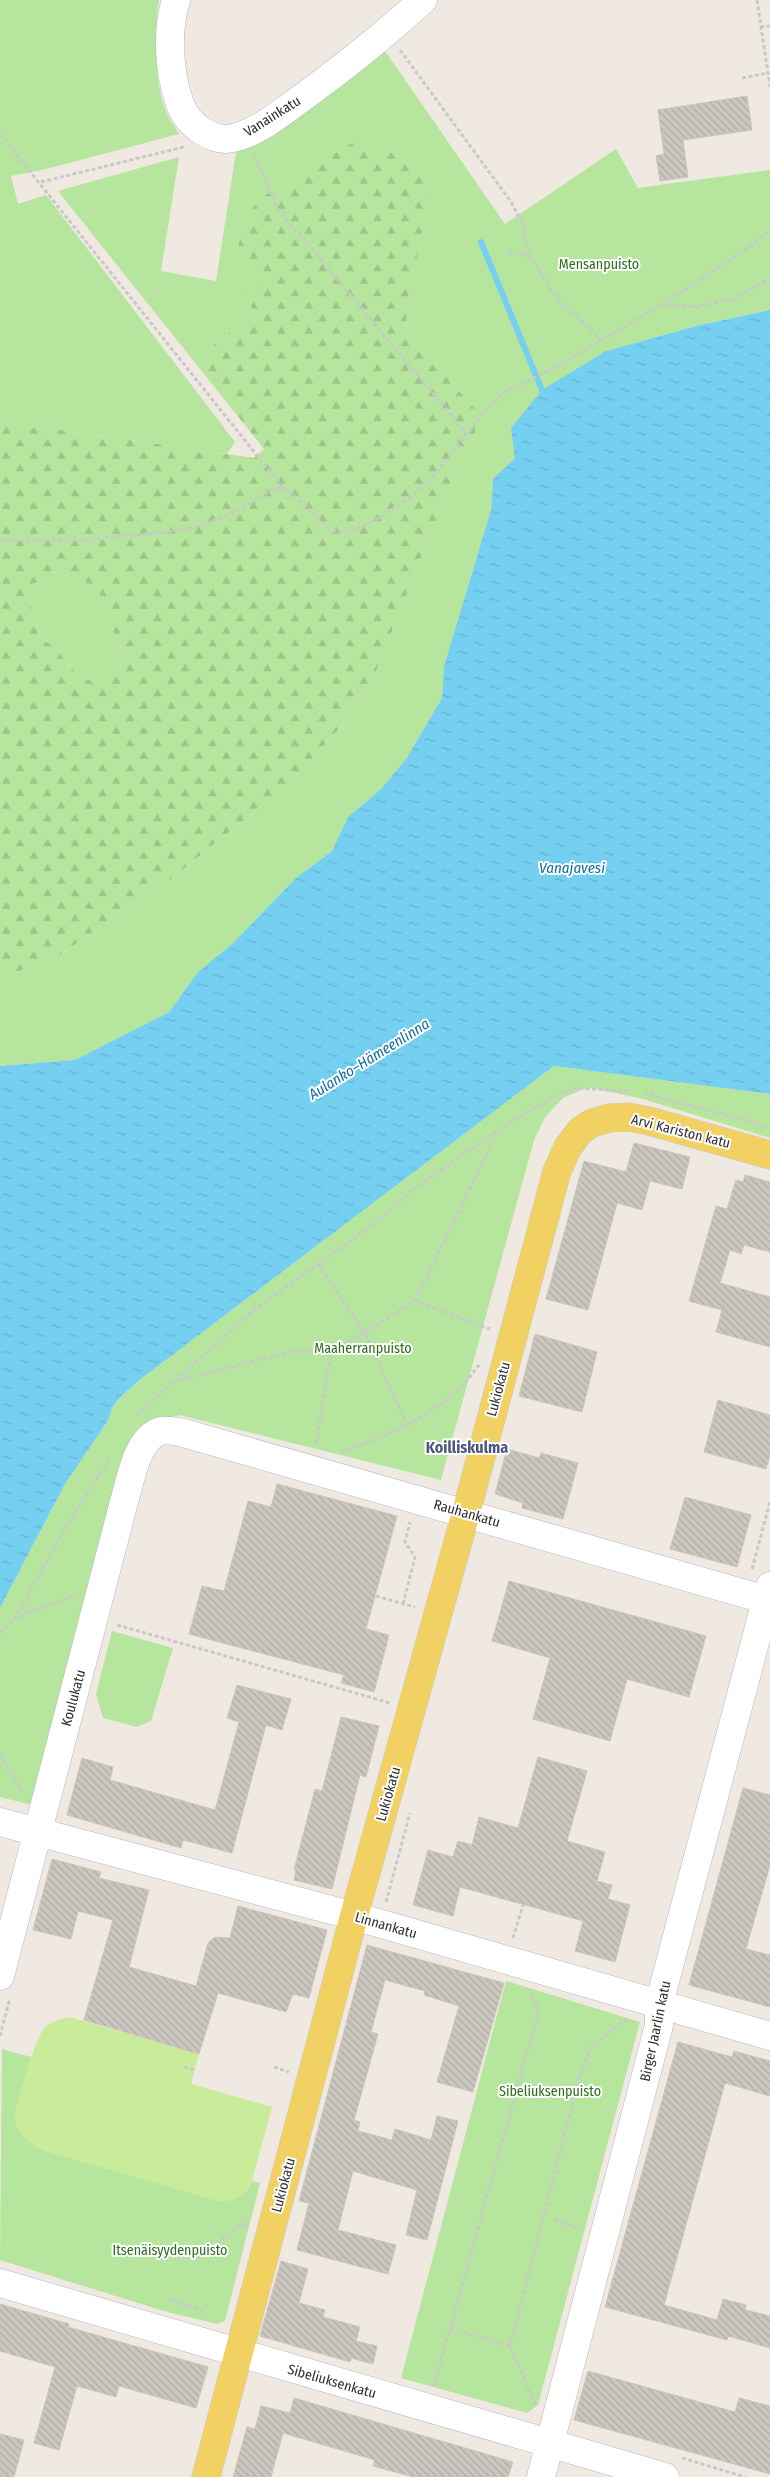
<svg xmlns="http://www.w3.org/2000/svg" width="770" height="2477" viewBox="0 0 770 2477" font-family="'Fira Sans Condensed',sans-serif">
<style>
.green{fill:#b6e59e}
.forest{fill:url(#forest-firs);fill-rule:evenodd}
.pitch{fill:#c9ec9a}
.water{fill:url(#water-ripples)}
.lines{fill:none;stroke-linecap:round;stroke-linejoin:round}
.stream{stroke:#75cff0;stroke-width:6}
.building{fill:url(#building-back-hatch);stroke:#cbc5ba}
.minor-casing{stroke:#b4b7c1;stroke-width:29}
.major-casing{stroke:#c9c9c9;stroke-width:29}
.path{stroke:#c9c9c9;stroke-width:3;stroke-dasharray:4 2.5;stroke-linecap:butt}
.minor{stroke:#fff;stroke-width:28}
.major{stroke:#f2d163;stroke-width:28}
.labels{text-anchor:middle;stroke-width:4;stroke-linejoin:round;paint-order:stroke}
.street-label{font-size:14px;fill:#2e2e2e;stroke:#fff}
.park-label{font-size:14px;fill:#2c6e1b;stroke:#fff}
.water-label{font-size:15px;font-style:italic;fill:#0d6fa3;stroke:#fff}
.quarter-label{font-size:16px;font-weight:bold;fill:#4d5680;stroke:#fff}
</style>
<defs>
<pattern id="forest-firs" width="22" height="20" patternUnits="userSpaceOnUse" patternTransform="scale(1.25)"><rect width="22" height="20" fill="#b6e59e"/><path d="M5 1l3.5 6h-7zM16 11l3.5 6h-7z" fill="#9dc588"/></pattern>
<pattern id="water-ripples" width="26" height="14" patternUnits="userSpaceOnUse" patternTransform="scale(1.25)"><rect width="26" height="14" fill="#75cff0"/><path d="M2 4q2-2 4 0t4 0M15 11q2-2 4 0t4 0" fill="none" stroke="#66b2ce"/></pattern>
<pattern id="building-back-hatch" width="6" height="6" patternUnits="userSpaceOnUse" patternTransform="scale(1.25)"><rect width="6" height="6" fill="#cbc7bf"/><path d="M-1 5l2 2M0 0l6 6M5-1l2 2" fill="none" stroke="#afaba4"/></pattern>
</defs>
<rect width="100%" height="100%" fill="#efe9e1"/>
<!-- green -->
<g class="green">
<path d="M 0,0 L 159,0 C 154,31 154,85 167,114 C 170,121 175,127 179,134 L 42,170 L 11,176 L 18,204 L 46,195 L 235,442 L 227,454 L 54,429 L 18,427 L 0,408 Z"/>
<path d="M 385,51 L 505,224 L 616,149 L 638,188 L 770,170 L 770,310 L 696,326 L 606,351 L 515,458 L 493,479 L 491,510 L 444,666 L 442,698 L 406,759 L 381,789 L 348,817 L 332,851 L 297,877 L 232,944 L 198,972 L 169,1012 L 75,1060 L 0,1066 L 0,977 L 3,977 L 55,958 L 166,883 L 292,781 L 345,722 L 375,674 L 461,456 L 475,436 L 475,409 L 405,330 L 410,293 L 258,282 L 255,311 L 214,345 L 200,369 L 58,191 L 179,157 L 161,271 L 216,281 L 236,152 L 261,139 Z"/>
<path d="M 51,572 L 82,579 L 103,597 L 121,658 L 111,676 L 94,683 L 68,667 L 58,649 L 40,638 L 29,599 L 32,585 Z"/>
<path d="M 554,1066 L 770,1094 L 770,1138 L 643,1099 L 588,1087 L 563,1098 L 545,1117 L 534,1140 L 441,1480 L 179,1415 L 157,1421 L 36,1806 L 0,1797 L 0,1608 L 65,1484 L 109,1419 C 110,1402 128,1393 138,1381 Z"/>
<path d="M 112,1631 L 173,1648 L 151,1721 L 137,1727 L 103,1718 L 96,1694 Z"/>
<path d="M 506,1981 L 640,2022 L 538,2405 L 527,2413 L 401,2378 Z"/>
<path d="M 2,2049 L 31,2057 L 15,2117 L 246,2192 L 252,2181 L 260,2183 L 225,2321 L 217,2324 L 164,2311 L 0,2260 Z"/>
</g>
<!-- forest -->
<path class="forest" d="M 354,142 L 406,157 L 430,190 L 410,293 L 405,330 L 475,409 L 475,436 L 461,456 L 375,674 L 345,722 L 292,781 L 166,883 L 55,958 L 3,977 L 0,977 L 0,408 L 18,427 L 54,429 L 254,458 L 264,449 L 200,369 L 214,345 L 255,311 L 242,296 L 258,282 L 238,253 L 241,227 L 259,199 ZM 52,572 L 82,579 L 103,597 L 121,658 L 111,676 L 94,683 L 68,667 L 58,649 L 40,638 L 29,599 L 32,585 Z"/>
<!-- pitch -->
<path class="pitch" d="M 70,2017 L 199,2054 L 191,2084 L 272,2107 L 252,2181 C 244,2195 238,2200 221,2202 L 44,2151 C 30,2144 17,2135 15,2118 C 14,2107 37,2034 45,2027 C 52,2021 61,2019 70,2017 Z"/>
<!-- water -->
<path class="water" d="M 770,310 L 770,1094 L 554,1066 L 138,1381 C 128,1392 110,1402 109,1419 L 65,1484 L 0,1608 L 0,1066 L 75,1060 L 169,1012 L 198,972 L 232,944 L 297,877 L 332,851 L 348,817 L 381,789 L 406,759 L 442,698 L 444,666 L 491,510 L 493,479 L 515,458 L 511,428 L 542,390 L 606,351 L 696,326 Z"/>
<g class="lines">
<!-- stream -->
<path class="stream" d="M 481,242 L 542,390"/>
</g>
<!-- building -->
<g class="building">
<path d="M 747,96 L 752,130 L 683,140 L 688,177 L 660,181 L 656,156 L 664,154 L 658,110 Z"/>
<path d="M 634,1143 L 690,1157 L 682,1189 L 650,1181 L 642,1210 L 617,1203 L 588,1310 L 546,1299 L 584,1161 L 626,1172 Z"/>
<path d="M 745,1175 L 770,1182 L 770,1252 L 744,1245 L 741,1254 L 730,1250 L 720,1283 L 770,1297 L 770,1347 L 716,1332 L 722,1310 L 689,1301 L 716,1206 L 727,1209 L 736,1180 L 743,1182 Z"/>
<path d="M 535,1334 L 597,1352 L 582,1412 L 519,1396 Z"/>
<path d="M 718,1400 L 770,1415 L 770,1455 L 766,1469 L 704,1452 Z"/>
<path d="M 507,1449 L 539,1458 L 541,1453 L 578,1463 L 563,1519 L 522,1508 L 523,1503 L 495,1494 Z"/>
<path d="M 277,1484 L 397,1516 L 366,1629 L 389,1635 L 374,1692 L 341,1683 L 344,1675 L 189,1634 L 202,1586 L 224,1591 L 248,1501 L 271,1507 Z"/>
<path d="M 685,1497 L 751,1515 L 737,1567 L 670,1549 Z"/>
<path d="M 509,1581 L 706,1636 L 689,1697 L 627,1679 L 610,1741 L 533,1719 L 550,1658 L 492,1641 Z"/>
<path d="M 237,1685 L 291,1699 L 282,1730 L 266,1725 L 232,1853 L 183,1840 L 181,1848 L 67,1815 L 82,1758 L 113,1767 L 110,1780 L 215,1810 L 239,1722 L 227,1718 Z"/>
<path d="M 341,1717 L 379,1726 L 366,1777 L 360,1775 L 332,1889 L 294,1880 L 296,1870 L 294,1870 L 315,1789 L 322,1791 Z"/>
<path d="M 538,1757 L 587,1771 L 567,1841 L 605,1852 L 597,1881 L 612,1885 L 608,1899 L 630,1905 L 615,1962 L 575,1951 L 583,1921 L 460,1887 L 453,1916 L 413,1905 L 428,1850 L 453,1857 L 458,1841 L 472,1845 L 479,1817 L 518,1828 Z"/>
<path d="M 743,1788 L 770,1795 L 770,1865 L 746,1949 L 770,1955 L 770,2007 L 689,1985 Z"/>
<path d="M 52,1859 L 101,1872 L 99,1878 L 149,1890 L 129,1967 L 196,1986 L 208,1943 L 215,1937 L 230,1938 L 238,1906 L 327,1930 L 309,1998 L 293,1994 L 286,2012 L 218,1993 L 199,2054 L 84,2020 L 113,1920 L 78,1911 L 71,1939 L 33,1930 Z"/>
<path d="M 367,1945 L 504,1983 L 473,2092 L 437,2082 L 459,2006 L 424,1995 L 425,1991 L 385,1980 L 371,2032 L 378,2034 L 354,2120 L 360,2122 L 358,2131 L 392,2140 L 395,2129 L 431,2140 L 437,2116 L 458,2121 L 427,2240 L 406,2235 L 417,2190 L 353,2171 L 338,2230 L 396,2245 L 388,2274 L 297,2250 L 309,2203 L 299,2201 Z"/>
<path d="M 678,2042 L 732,2057 L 734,2051 L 770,2061 L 770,2096 L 725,2083 L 664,2305 L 717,2320 L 723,2299 L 746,2305 L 745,2310 L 770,2316 L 770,2348 L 728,2336 L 727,2340 L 605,2307 Z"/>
<path d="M 281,2261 L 308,2269 L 299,2303 L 325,2310 L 323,2317 L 360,2327 L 356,2341 L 377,2346 L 373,2364 L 351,2358 L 350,2362 L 260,2336 Z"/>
<path d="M 0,2304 L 69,2324 L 68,2327 L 208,2367 L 196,2408 L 119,2386 L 116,2397 L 77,2386 L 59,2450 L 34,2443 L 55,2367 L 0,2351 Z"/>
<path d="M 588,2371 L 735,2412 L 739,2398 L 770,2406 L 770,2474 L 574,2420 Z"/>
<path d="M 294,2398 L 513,2462 L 508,2477 L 413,2477 L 373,2466 L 375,2460 L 283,2433 L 271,2477 L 233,2477 L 247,2427 L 255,2429 L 261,2406 L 290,2413 Z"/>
<path d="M 0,2434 L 24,2440 L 14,2477 L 0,2477 Z"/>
</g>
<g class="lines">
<defs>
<g id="minor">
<path d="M 176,0 C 166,33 169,72 180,104 C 187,124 212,143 233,138 C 256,133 280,114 299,100 C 342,69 383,36 423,0"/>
<path d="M 0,1822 L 354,1916 L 770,2036"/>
<path d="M 0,1976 L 124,1502 C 130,1482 137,1437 161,1431 C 167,1430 174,1431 180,1432 L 770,1601"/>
<path d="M 0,2283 L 665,2477"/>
<path d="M 541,2477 L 659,2025 L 659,2004 L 770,1586"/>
</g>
<path id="major" d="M 206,2477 L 354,1916 L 466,1513 L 557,1171 L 568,1147 L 580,1131 L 592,1123 L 609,1118 L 628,1117 L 649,1121 L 770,1155"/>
</defs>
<!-- minor casing -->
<use href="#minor" class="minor-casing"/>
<!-- major casing -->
<use href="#major" class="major-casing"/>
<!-- path -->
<g class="path">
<path d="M 757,0 L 770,87"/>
<path d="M 760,27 L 770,26"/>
<path d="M 400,50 L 511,202 L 523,224 L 529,257"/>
<path d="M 742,78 L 768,73"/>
<path d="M 0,134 L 283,488"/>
<path d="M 254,155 L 278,209 L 468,435"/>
<path d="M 41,182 L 184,147"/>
<path d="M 508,253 C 515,253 521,253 527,256 C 538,262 544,281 552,291 C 566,310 586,322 600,341"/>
<path d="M 663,304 L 697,307 L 736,298 L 770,278"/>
<path d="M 0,540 L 80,540 L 168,532 L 202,525 L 235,512 L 273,489 L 284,489 L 292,494 L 330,529 L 341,532 L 353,530 L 379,518 L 410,498 L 435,474 L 486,410 L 505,392 L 549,371 L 663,304 L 752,245 L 770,229"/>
<path d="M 644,1093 L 770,1127"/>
<path d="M 318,1264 L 364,1332 L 407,1425"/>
<path d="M 415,1301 L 497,1133"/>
<path d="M 331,1353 L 415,1301 L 490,1329"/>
<path d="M 175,1381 L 293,1351 L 331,1353 L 316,1445"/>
<path d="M 137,1415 L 254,1310 L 371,1226 L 410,1192 L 497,1131 L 547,1100 L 574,1088 L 628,1091"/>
<path d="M 341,1452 C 382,1438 424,1420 457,1391 C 465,1384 472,1374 479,1365"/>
<path d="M 752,1569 L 770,1502"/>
<path d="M 376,1596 L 415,1607"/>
<path d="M 403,1604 L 415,1557 L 405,1542 L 410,1522"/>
<path d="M 15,1618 L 75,1595"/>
<path d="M 117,1625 L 390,1703"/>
<path d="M 0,1633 L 15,1618 L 70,1520 L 110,1458"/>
<path d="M 0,1755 L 23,1793"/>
<path d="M 386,1902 L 410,1813"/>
<path d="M 513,1938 L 523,1905"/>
<path d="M 0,2036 L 10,1998"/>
<path d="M 184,2067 L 195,2070"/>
<path d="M 274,2067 L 289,2072"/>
<path d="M 554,2220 L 581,2229"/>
<path d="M 182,2257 L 195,2258 L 202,2254 L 239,2226 L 248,2223"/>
<path d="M 169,2300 L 200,2310 L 206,2317"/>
<path d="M 450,2328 L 510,2346"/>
<path d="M 434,2386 L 539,2010 L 531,1993"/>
<path d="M 535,2404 L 510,2346 L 579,2078 L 591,2047 L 626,2019"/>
<path d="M 682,2458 L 745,2477"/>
</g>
<!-- minor -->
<use href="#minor" class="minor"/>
<!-- major -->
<use href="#major" class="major"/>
</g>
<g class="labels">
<!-- street labels -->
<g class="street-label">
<text transform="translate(272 116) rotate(-32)" y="5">Vanainkatu</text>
<text transform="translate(681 1131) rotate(14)" y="5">Arvi Kariston katu</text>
<text transform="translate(498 1389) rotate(-75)" y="5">Lukiokatu</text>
<text transform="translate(467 1513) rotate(16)" y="5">Rauhankatu</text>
<text transform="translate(73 1698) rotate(-75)" y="5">Koulukatu</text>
<text transform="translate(388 1794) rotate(-74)" y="5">Lukiokatu</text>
<text transform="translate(386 1925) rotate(16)" y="5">Linnankatu</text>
<text transform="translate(655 2031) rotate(-78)" y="5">Birger Jaarlin katu</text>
<text transform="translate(283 2185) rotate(-75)" y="5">Lukiokatu</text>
<text transform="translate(332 2381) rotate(16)" y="5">Sibeliuksenkatu</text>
</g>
<!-- park labels -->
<g class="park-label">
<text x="599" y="269">Mensanpuisto</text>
<text x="363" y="1353">Maaherranpuisto</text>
<text x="550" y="2096">Sibeliuksenpuisto</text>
<text x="170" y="2255">Itsenäisyydenpuisto</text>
</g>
<!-- water labels -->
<g class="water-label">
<text x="572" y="873">Vanajavesi</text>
<text transform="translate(369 1059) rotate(-32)" y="5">Aulanko–Hämeenlinna</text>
</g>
<!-- quarter labels -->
<g class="quarter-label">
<text x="467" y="1453">Koilliskulma</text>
</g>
</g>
</svg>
